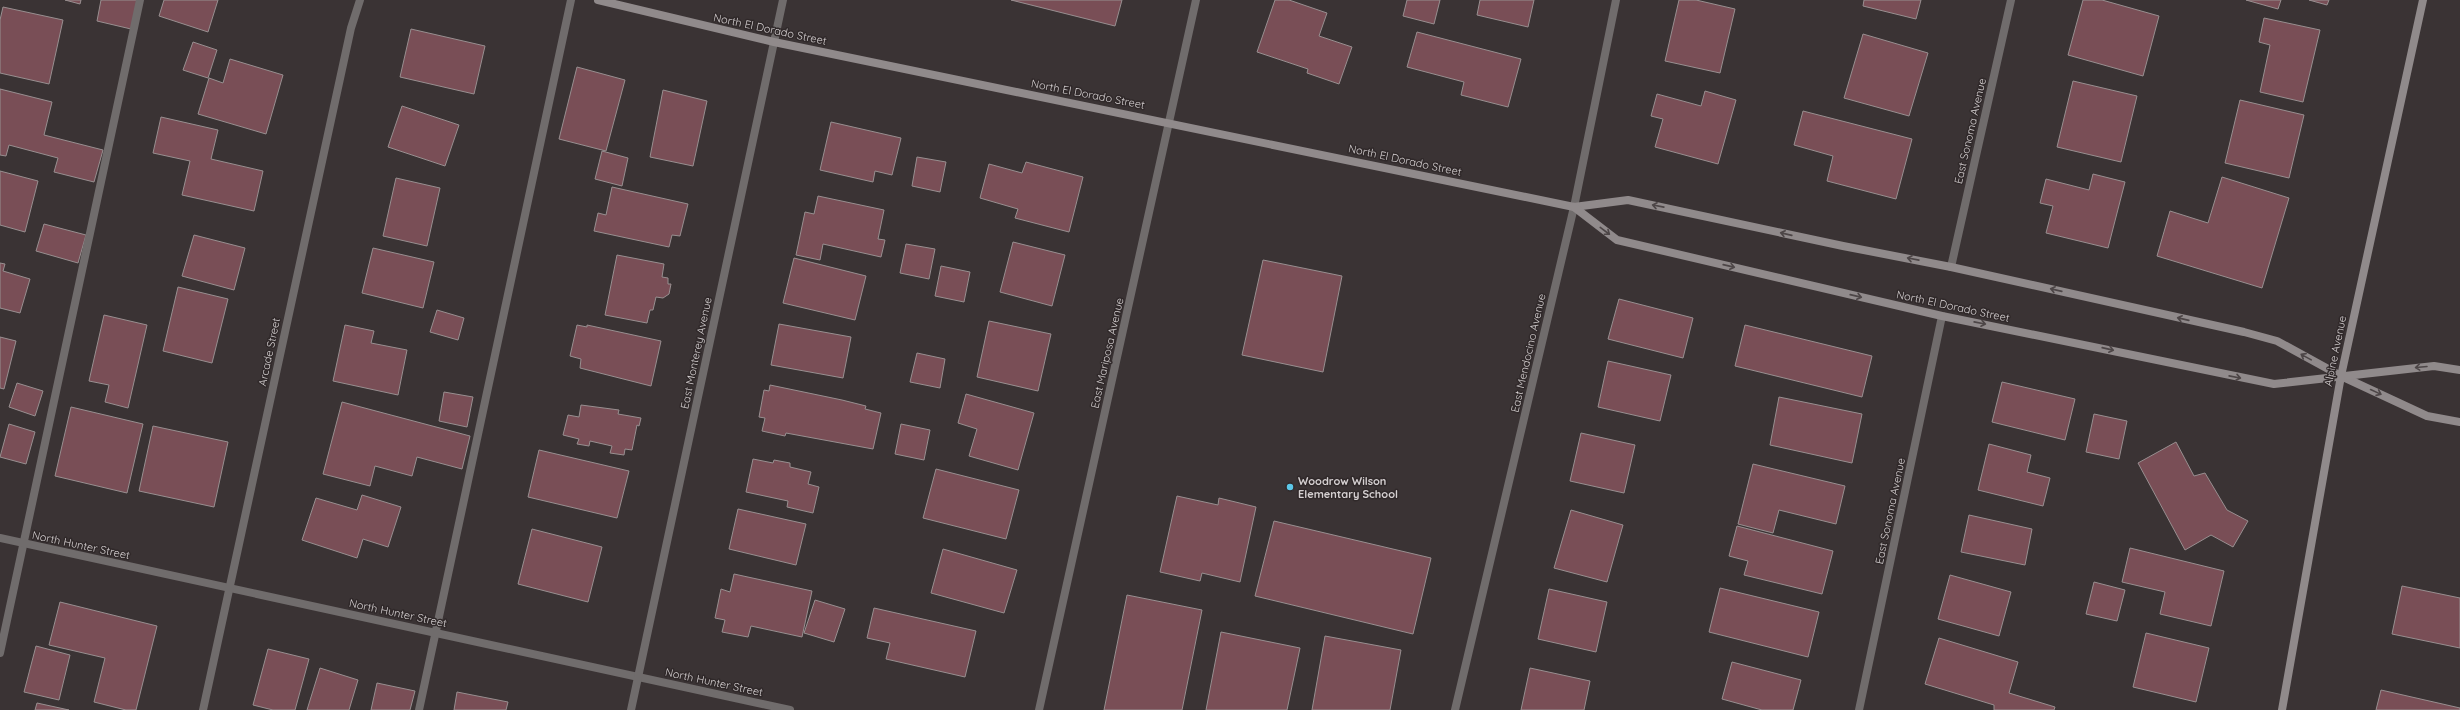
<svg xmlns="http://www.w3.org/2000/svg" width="2460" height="710" viewBox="0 0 2460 710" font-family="Quicksand,sans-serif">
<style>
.building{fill:#794e56;stroke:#988f90}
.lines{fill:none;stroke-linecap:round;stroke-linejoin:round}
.lane{stroke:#706c6c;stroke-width:8}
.street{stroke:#706c6c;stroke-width:8}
.secondary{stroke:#908a8b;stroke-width:8}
.oneway{stroke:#4d4647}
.poi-dot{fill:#5cc7e8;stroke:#30292a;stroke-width:1.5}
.labels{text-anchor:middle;stroke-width:3;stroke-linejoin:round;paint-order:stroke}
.street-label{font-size:11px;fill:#d5d0d1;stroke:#30292a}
.poi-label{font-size:11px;font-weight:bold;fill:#d5d0d1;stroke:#30292a;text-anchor:start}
</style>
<rect width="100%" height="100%" fill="#3a3334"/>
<!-- building -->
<g class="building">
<path d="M 65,0 L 81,0 L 80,4 Z"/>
<path d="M 101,0 L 138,0 L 131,29 L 97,21 Z"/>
<path d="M 164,0 L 218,0 L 208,32 L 159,16 Z"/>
<path d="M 1011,0 L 1122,0 L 1115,26 Z"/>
<path d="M 1275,0 L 1289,0 L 1327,13 L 1319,36 L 1352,47 L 1339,84 L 1307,73 L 1308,69 L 1257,52 Z"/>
<path d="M 1407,0 L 1440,0 L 1434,24 L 1403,16 Z"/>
<path d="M 1480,0 L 1534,0 L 1528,27 L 1477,15 Z"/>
<path d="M 1679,0 L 1696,0 L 1735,9 L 1720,73 L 1665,61 Z"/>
<path d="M 1864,0 L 1921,0 L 1916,19 L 1863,6 Z"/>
<path d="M 2083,0 L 2102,0 L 2159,16 L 2143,76 L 2068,55 Z"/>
<path d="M 2246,0 L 2281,0 L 2278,9 Z"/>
<path d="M 2309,0 L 2329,0 L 2327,5 Z"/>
<path d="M 3,7 L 63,20 L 49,84 L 0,73 L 0,20 Z"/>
<path d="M 2264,18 L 2320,30 L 2303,102 L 2260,92 L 2270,45 L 2259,42 Z"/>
<path d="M 411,29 L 485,46 L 474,94 L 400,77 Z"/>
<path d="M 1417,32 L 1521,59 L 1508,107 L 1461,95 L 1464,82 L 1407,67 Z"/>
<path d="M 1863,34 L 1928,53 L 1909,116 L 1844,98 Z"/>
<path d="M 193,42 L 217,50 L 208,78 L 183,70 Z"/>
<path d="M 230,59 L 283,75 L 266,134 L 198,114 L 209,78 L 223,83 Z"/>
<path d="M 577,67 L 625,80 L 606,151 L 559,139 Z"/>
<path d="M 2073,81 L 2137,96 L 2121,162 L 2057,147 Z"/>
<path d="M 0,89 L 52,102 L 44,135 L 103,150 L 94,182 L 54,172 L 58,158 L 9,145 L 6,156 L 0,155 Z"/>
<path d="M 663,90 L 707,101 L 693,166 L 650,157 Z"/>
<path d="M 1705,91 L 1736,100 L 1718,164 L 1655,147 L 1663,119 L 1651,116 L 1657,94 L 1701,106 Z"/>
<path d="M 2240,100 L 2304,115 L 2289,178 L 2225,163 Z"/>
<path d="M 402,106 L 459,125 L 445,166 L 388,147 Z"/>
<path d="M 1803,111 L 1912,139 L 1896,199 L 1827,181 L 1833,156 L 1794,145 Z"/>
<path d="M 161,117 L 218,130 L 211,159 L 263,171 L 254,211 L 182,195 L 190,161 L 153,153 Z"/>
<path d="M 831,122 L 901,138 L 892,175 L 875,171 L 873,182 L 820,170 Z"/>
<path d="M 602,151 L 628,158 L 622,186 L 595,179 Z"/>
<path d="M 917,157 L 946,162 L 940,192 L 912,186 Z"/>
<path d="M 1026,162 L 1083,177 L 1069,232 L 1015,218 L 1018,209 L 980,198 L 989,164 L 1022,173 Z"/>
<path d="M 0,171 L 38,181 L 25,232 L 0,225 Z"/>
<path d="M 2093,174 L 2125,182 L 2108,248 L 2046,233 L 2053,206 L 2040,203 L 2046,179 L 2089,190 Z"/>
<path d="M 2222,177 L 2289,198 L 2262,288 L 2157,256 L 2170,211 L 2208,223 Z"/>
<path d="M 396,178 L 440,188 L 427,246 L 383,236 Z"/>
<path d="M 612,187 L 688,204 L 680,236 L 672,235 L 669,247 L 594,231 L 598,213 L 606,215 Z"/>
<path d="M 818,196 L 884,210 L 878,239 L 885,240 L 881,257 L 823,244 L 820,260 L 796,255 L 805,212 L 814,214 Z"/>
<path d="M 44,224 L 86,235 L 78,263 L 36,251 Z"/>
<path d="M 194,235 L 245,248 L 234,290 L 182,276 Z"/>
<path d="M 1013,242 L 1065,255 L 1052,306 L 1000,292 Z"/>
<path d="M 906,244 L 935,249 L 929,279 L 900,273 Z"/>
<path d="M 373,248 L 434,262 L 423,308 L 362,293 Z"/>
<path d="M 617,255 L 664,264 L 662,277 L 668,278 L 668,284 L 671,284 L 669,294 L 663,298 L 656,297 L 653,310 L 650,310 L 647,323 L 605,315 Z"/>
<path d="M 794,258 L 866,276 L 855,320 L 783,303 Z"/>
<path d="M 1263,260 L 1342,276 L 1323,372 L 1242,355 Z"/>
<path d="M 0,263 L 5,264 L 3,271 L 30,279 L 20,313 L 0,308 Z"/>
<path d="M 941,266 L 970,272 L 964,302 L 935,296 Z"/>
<path d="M 178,287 L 228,299 L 212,363 L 163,351 Z"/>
<path d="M 1619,299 L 1693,318 L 1683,358 L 1608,339 Z"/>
<path d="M 437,310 L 464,318 L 458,340 L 430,332 Z"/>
<path d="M 104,315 L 147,325 L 128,408 L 105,402 L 109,385 L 89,381 Z"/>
<path d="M 989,321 L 1051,334 L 1038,391 L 977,377 Z"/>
<path d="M 779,324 L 851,337 L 843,378 L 771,365 Z"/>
<path d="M 345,325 L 374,331 L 371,343 L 407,350 L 398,395 L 333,381 Z"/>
<path d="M 577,325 L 587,327 L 587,325 L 661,341 L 651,386 L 580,368 L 581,359 L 570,356 Z"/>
<path d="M 1745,325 L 1872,356 L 1862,397 L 1735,366 Z"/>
<path d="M 0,337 L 16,341 L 4,389 L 0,388 Z"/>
<path d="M 917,353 L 945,359 L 940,388 L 910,382 Z"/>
<path d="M 1608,361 L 1671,375 L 1660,421 L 1598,407 Z"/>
<path d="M 2002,382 L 2075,399 L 2065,440 L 1992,422 Z"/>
<path d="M 17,383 L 43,391 L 35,416 L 9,407 Z"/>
<path d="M 770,385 L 842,400 L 866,406 L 865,409 L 881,413 L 873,449 L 786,433 L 785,436 L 762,431 L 765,418 L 759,417 L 764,390 L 769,391 Z"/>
<path d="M 444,392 L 473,397 L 467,427 L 439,421 Z"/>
<path d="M 966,394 L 1034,413 L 1018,470 L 969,456 L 977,429 L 958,423 Z"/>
<path d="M 1779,397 L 1862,414 L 1852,463 L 1770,445 Z"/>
<path d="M 342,402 L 470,436 L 462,469 L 417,457 L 412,476 L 375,466 L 370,486 L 323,474 Z"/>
<path d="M 581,405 L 619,410 L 618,414 L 641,418 L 639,426 L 637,425 L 632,450 L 625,449 L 624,455 L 610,453 L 612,446 L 590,441 L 589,446 L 577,444 L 579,439 L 563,435 L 568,415 L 579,417 Z"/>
<path d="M 71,407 L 143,424 L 127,493 L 55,476 Z"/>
<path d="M 2094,414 L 2127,421 L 2119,459 L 2086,452 Z"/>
<path d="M 9,424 L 35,432 L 26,464 L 0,457 Z"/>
<path d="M 901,424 L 930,430 L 924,460 L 895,454 Z"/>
<path d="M 153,426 L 228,442 L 214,507 L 139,491 Z"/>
<path d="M 1581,433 L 1635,445 L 1624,493 L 1570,481 Z"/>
<path d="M 2176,442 L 2194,476 L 2205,473 L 2227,510 L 2248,521 L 2233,547 L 2211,535 L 2185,550 L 2138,463 Z"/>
<path d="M 1989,444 L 2031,455 L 2027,472 L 2050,478 L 2043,506 L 1978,490 Z"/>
<path d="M 539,450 L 629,471 L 617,518 L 528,497 Z"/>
<path d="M 753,459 L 773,463 L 774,460 L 790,463 L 790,467 L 811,472 L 808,484 L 819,487 L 813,513 L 787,507 L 788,501 L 746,492 Z"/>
<path d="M 1753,464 L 1845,486 L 1836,524 L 1779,510 L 1773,533 L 1738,524 Z"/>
<path d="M 936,469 L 1019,490 L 1006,539 L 923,518 Z"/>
<path d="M 362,495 L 401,507 L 388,547 L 363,539 L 357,558 L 302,540 L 316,498 L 357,510 Z"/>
<path d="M 1177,496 L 1218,505 L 1219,498 L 1256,507 L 1240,582 L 1202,573 L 1200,581 L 1160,572 Z"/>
<path d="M 738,509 L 806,524 L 796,565 L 729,549 Z"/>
<path d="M 1571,510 L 1623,525 L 1607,582 L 1554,568 Z"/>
<path d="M 1969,515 L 2032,529 L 2025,565 L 1961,552 Z"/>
<path d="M 1274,521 L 1431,558 L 1413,634 L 1255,596 Z"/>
<path d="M 1737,526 L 1833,551 L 1822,594 L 1744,575 L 1748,561 L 1729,556 Z"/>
<path d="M 532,529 L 602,547 L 588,602 L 518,584 Z"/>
<path d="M 2130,548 L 2224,571 L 2211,626 L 2160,614 L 2165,592 L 2122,582 Z"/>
<path d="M 943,549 L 1017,570 L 1004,613 L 931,593 Z"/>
<path d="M 734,574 L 812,591 L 802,637 L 751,626 L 748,637 L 722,632 L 725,620 L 715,618 L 721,589 L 730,592 Z"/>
<path d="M 1950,575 L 2011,592 L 1999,636 L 1938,619 Z"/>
<path d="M 2094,582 L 2125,590 L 2117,621 L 2086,614 Z"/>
<path d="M 2402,586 L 2460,598 L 2460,648 L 2392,634 Z"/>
<path d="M 1720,588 L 1819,612 L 1808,657 L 1709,632 Z"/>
<path d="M 1549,589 L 1607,602 L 1596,652 L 1538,639 Z"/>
<path d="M 1127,595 L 1202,610 L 1182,710 L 1104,710 Z"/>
<path d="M 815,600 L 845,609 L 834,642 L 804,633 Z"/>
<path d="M 60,602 L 157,626 L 136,710 L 126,710 L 94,702 L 105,658 L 49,645 Z"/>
<path d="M 874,608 L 976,631 L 965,677 L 886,659 L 890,643 L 867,638 Z"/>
<path d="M 1221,632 L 1300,648 L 1287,710 L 1206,710 Z"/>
<path d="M 2146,633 L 2209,648 L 2196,702 L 2133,687 Z"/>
<path d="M 1325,636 L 1401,650 L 1390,710 L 1312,710 Z"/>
<path d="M 1939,638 L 2018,662 L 2009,693 L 2055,707 L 2054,710 L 1994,710 L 1994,705 L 1925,684 Z"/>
<path d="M 36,646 L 70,655 L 59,700 L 24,692 Z"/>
<path d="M 268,649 L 309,659 L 295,710 L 273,710 L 253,705 Z"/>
<path d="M 1732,662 L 1801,680 L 1793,710 L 1762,710 L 1722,699 Z"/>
<path d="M 320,668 L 358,680 L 349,710 L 307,710 Z"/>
<path d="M 1530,668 L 1590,681 L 1584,710 L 1521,710 Z"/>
<path d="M 377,683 L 415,691 L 410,710 L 371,710 Z"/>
<path d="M 2381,690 L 2460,708 L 2460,710 L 2376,710 Z"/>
<path d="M 457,692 L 508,702 L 506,710 L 454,710 Z"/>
<path d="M 37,703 L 69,710 L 35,710 Z"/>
</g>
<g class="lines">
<!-- lane -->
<g class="lane">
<path d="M 0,653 L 140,0"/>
<path d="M 419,710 L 571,0"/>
</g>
<!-- street -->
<g class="street">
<path d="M 1951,267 L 2011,0"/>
<path d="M 0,538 L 790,710"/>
<path d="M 203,710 L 351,28 L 360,0"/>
<path d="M 631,710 L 783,0"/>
<path d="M 1039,710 L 1196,0"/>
<path d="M 1455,710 L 1574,207 L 1616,0"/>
<path d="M 1859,710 L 1942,316"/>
</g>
<!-- secondary -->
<g class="secondary">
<path d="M 598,0 L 774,42 L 1574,207 L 1628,200 L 1843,246 L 1951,267 L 2244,332 L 2277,341 L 2341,376 L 2427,416 L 2460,422"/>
<path d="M 1574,207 L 1617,240 L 1942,316 L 2274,384 L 2434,366 L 2460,370"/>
<path d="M 2282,710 L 2341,376 L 2423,0"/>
</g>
</g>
<!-- one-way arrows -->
<defs><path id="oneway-shaft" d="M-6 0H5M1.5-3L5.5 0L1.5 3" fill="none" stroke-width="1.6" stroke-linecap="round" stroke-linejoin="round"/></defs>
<g class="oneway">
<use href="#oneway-shaft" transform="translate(1658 206) rotate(-169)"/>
<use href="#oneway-shaft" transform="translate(1605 231) rotate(37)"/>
<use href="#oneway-shaft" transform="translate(1786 234) rotate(-167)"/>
<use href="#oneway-shaft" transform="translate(1913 259) rotate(-169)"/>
<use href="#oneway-shaft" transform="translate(1729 266) rotate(13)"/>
<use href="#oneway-shaft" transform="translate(2056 290) rotate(-167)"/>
<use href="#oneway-shaft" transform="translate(1856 296) rotate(13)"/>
<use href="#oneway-shaft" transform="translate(2183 319) rotate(-167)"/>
<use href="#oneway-shaft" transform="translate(1980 323) rotate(11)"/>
<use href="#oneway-shaft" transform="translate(2108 349) rotate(13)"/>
<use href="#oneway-shaft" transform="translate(2306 357) rotate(-151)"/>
<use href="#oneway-shaft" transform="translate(2421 367) rotate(175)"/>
<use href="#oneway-shaft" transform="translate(2235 377) rotate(11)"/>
<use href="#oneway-shaft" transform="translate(2376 392) rotate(25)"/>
</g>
<!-- markers -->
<circle class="poi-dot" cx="1290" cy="487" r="4"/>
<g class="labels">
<!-- street labels -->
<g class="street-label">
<text transform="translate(770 29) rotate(12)" y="4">North El Dorado Street</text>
<text transform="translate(1088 94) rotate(11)" y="4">North El Dorado Street</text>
<text transform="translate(1970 131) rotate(-77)" y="4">East Sonoma Avenue</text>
<text transform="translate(1405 160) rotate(12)" y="4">North El Dorado Street</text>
<text transform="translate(1953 306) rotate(12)" y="4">North El Dorado Street</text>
<text transform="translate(2335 351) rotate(-78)" y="4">Alpine Avenue</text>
<text transform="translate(269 352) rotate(-78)" y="4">Arcade Street</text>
<text transform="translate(696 353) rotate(-78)" y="4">East Monterey Avenue</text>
<text transform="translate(1107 353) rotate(-77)" y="4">East Mariposa Avenue</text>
<text transform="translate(1528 353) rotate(-77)" y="4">East Mendocino Avenue</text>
<text transform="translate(1890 511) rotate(-78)" y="4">East Sonoma Avenue</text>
<text transform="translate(81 545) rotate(12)" y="4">North Hunter Street</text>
<text transform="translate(398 613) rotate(12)" y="4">North Hunter Street</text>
<text transform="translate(714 682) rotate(12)" y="4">North Hunter Street</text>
</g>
<!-- poi labels -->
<g class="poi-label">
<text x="1298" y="485">Woodrow Wilson<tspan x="1298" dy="13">Elementary School</tspan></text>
</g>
</g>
</svg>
